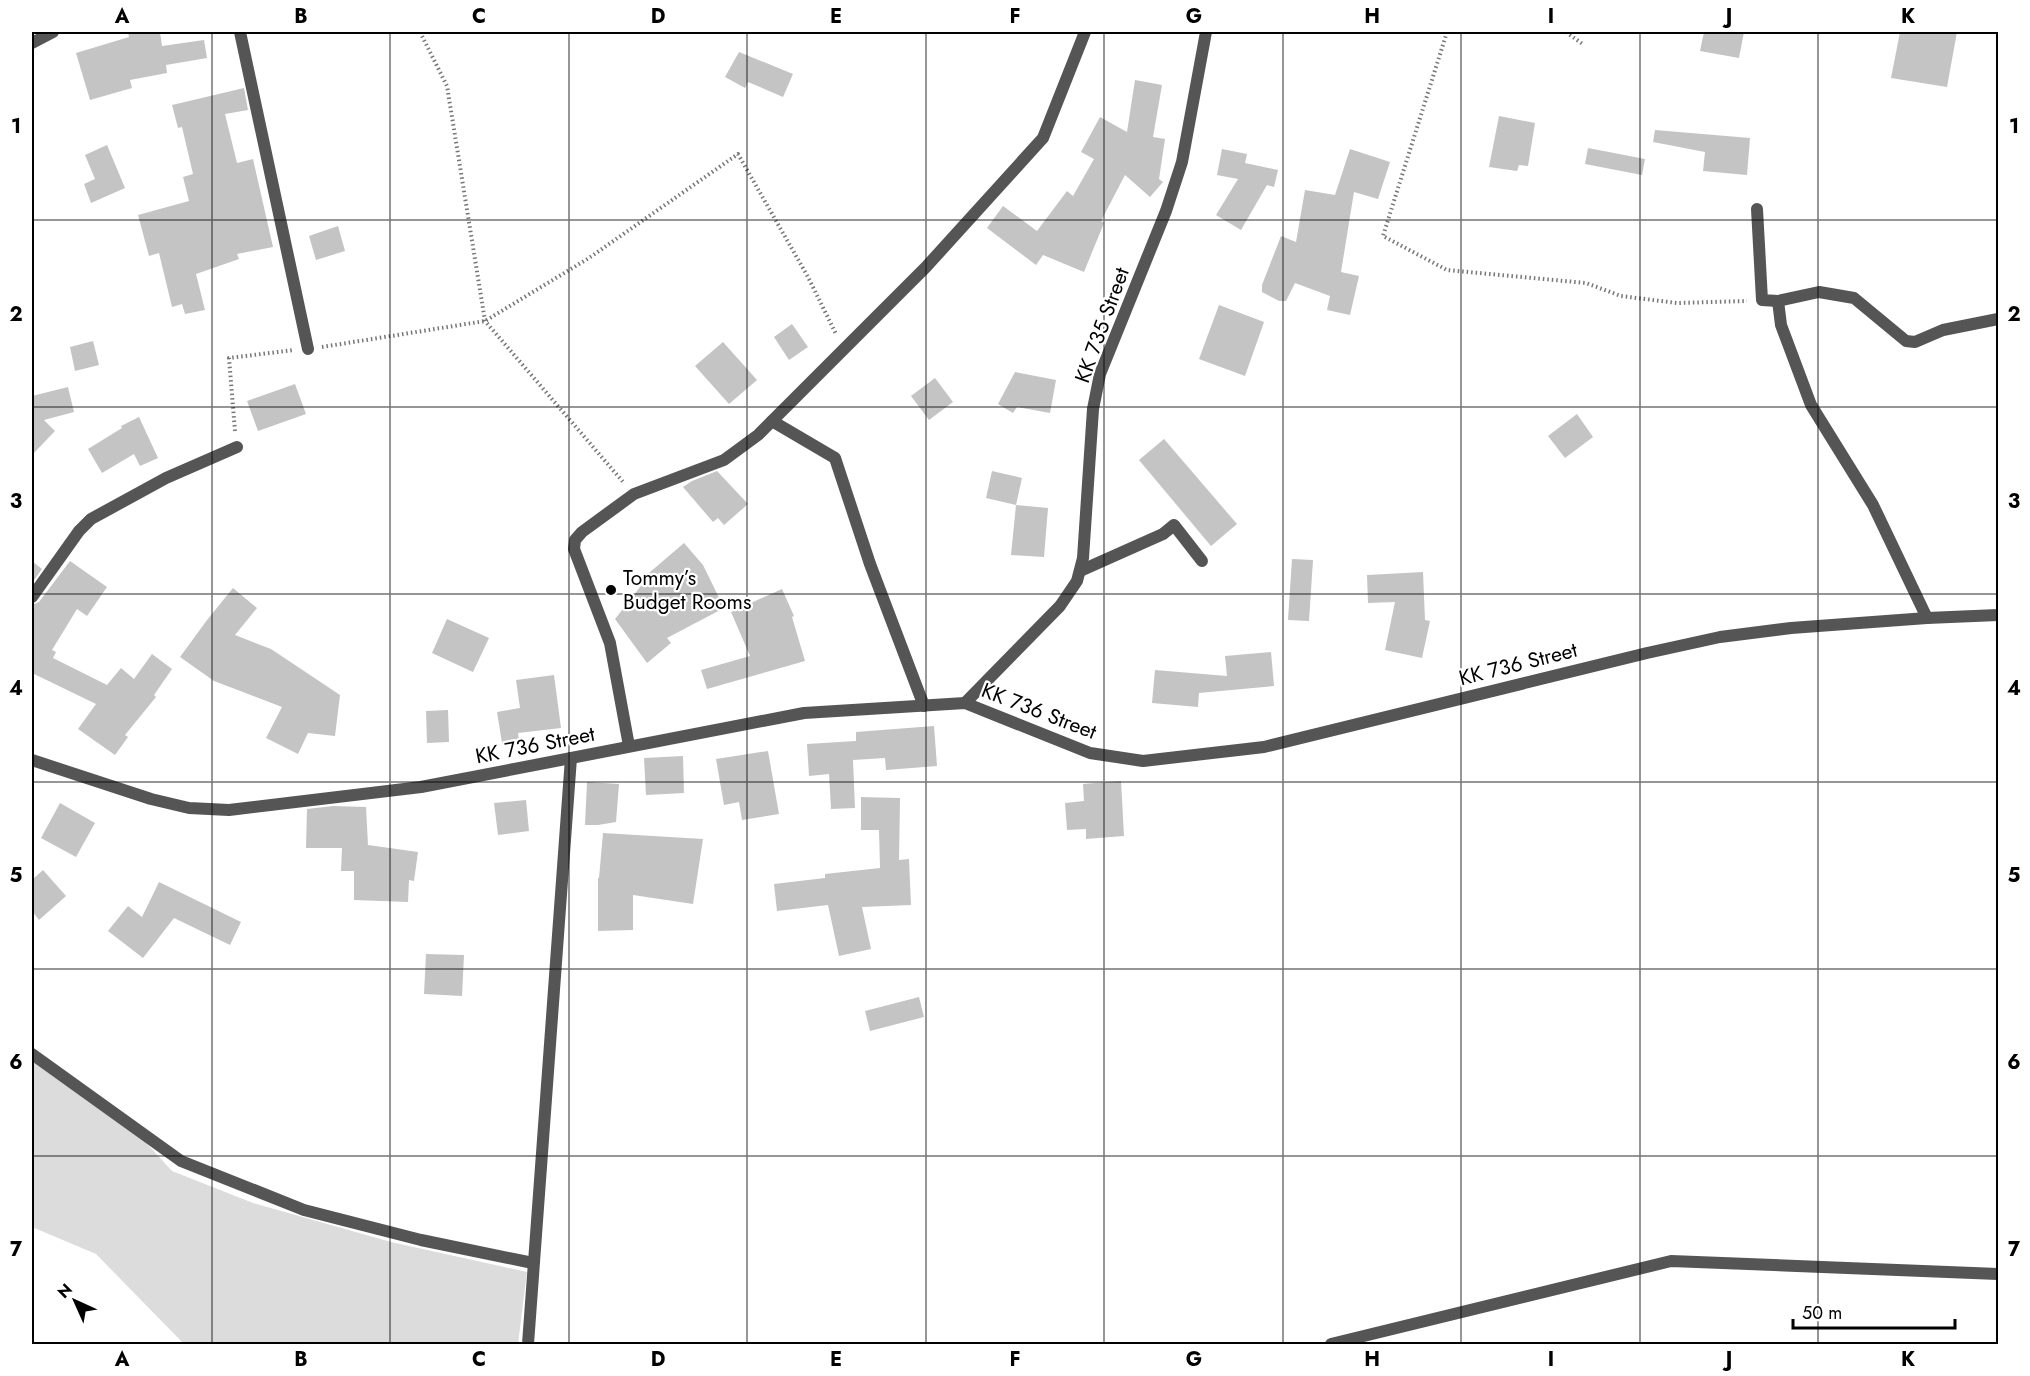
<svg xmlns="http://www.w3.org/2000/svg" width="2030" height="1376" viewBox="0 0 2030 1376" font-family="Jost,sans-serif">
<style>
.green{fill:#dcdcdc}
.building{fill:#c4c4c4}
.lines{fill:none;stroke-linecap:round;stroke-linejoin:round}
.path{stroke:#777;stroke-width:4;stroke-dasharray:1.5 3;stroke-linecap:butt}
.street{stroke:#555;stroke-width:12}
.grid{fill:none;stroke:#000;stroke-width:1.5;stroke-opacity:0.55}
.poi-dot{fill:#000;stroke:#fff;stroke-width:2}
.labels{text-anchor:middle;stroke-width:4.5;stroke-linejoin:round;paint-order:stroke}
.street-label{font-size:21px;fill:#000;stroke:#fff}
.poi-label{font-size:21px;fill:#000;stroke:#fff;text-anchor:start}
.neatline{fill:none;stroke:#000;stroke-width:2}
.grid-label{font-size:20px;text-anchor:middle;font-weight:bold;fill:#000}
</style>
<rect width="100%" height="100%" fill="#fff"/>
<!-- green -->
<path class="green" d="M 32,1060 L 128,1123 L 172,1171 L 253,1203 L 391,1242 L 527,1272 L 518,1344 L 184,1344 L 96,1254 L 32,1227 Z"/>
<!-- building -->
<g class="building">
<path d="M 128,32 L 160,32 L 162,46 L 204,40 L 207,58 L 166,65 L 167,73 L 130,80 L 132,88 L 90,100 L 76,53 L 129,37 Z"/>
<path d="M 1704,32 L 1744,32 L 1739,58 L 1700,51 Z"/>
<path d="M 1900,32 L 1957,32 L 1947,87 L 1891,78 Z"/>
<path d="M 739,52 L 793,74 L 783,97 L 748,82 L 745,88 L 725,77 Z"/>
<path d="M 1135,80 L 1162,85 L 1153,137 L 1165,139 L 1159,179 L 1163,182 L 1150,197 L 1125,175 L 1101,221 L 1104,223 L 1084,272 L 1043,255 L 1036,265 L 987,228 L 1003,206 L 1037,231 L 1067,191 L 1073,196 L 1094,159 L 1081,152 L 1100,117 L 1127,132 Z"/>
<path d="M 244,88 L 248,110 L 225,114 L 237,163 L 253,159 L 273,247 L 237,254 L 239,259 L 196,274 L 205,310 L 185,314 L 182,304 L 172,307 L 159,253 L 149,256 L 138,215 L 189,201 L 183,177 L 193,174 L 182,127 L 178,128 L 172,105 Z"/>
<path d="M 1499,116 L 1535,123 L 1528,166 L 1519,165 L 1517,171 L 1489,167 Z"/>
<path d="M 1655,130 L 1750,138 L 1747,175 L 1703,171 L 1705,152 L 1653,142 Z"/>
<path d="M 107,145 L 125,188 L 91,203 L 84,184 L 95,179 L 85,155 Z"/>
<path d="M 1588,148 L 1645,159 L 1642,175 L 1585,164 Z"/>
<path d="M 1222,149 L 1247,154 L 1245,163 L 1278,170 L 1274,187 L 1267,185 L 1241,230 L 1216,215 L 1238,179 L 1217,175 Z"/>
<path d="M 1350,149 L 1390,162 L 1378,199 L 1354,192 L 1341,272 L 1359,276 L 1350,315 L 1327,310 L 1330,296 L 1295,283 L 1286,301 L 1279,301 L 1262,292 L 1262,285 L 1281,236 L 1296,242 L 1305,190 L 1335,195 Z"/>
<path d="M 338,226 L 345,251 L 316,260 L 309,236 Z"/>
<path d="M 1219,305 L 1264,322 L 1245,376 L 1199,359 Z"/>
<path d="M 792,324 L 808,347 L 789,360 L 774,337 Z"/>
<path d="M 93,341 L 99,365 L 75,371 L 70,347 Z"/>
<path d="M 723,342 L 757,380 L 729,404 L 695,366 Z"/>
<path d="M 1015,372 L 1056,380 L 1050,413 L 1017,407 L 1013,413 L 998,404 Z"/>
<path d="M 935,378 L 953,402 L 929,420 L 911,396 Z"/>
<path d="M 295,384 L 306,414 L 258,431 L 247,401 Z"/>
<path d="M 68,387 L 74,412 L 44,420 L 55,431 L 32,455 L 32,396 Z"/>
<path d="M 1577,414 L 1593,437 L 1565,458 L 1548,436 Z"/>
<path d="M 139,417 L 158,458 L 140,466 L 134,454 L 102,473 L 88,449 L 122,428 L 121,426 Z"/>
<path d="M 1164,439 L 1237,524 L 1211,546 L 1139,460 Z"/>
<path d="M 717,471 L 748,504 L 724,525 L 718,518 L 713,522 L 683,487 L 692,481 Z"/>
<path d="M 992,471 L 1022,478 L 1016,505 L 986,498 Z"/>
<path d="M 1016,505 L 1048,508 L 1044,557 L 1011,555 Z"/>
<path d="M 684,543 L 703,565 L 724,608 L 667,638 L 671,643 L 647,663 L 615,619 L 644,582 L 642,579 Z"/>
<path d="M 1292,559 L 1313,560 L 1309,621 L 1288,620 Z"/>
<path d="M 32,561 L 42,569 L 32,583 Z"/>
<path d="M 70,561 L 107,587 L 87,616 L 77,609 L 52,650 L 56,652 L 53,658 L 107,685 L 121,668 L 134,679 L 152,654 L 172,669 L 154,695 L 156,697 L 125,735 L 128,737 L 115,755 L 78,729 L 96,704 L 32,673 L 32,605 L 39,602 Z"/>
<path d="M 1423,572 L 1425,620 L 1430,621 L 1422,658 L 1385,650 L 1395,602 L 1368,603 L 1367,575 Z"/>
<path d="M 233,588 L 257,608 L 235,635 L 271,649 L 340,695 L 335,736 L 308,733 L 298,754 L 266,738 L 282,707 L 214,681 L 180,657 L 207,620 Z"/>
<path d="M 782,589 L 794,616 L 792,617 L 805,661 L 707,689 L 701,670 L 750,656 L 731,612 Z"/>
<path d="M 447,619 L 489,638 L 473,672 L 432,653 Z"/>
<path d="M 1271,652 L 1274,686 L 1199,693 L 1198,707 L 1152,703 L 1155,670 L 1227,676 L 1225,656 Z"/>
<path d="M 554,675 L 561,728 L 518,733 L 519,740 L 502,743 L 497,712 L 520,708 L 516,680 Z"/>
<path d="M 448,710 L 449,742 L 427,743 L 426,711 Z"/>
<path d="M 934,726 L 937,766 L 886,770 L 885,758 L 853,760 L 855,808 L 831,809 L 829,774 L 809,776 L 807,744 L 856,741 L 856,732 Z"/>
<path d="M 768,751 L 779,814 L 742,820 L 739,802 L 724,805 L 716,759 Z"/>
<path d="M 683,756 L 684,793 L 646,795 L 644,758 Z"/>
<path d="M 1121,781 L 1124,836 L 1086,839 L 1086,829 L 1067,830 L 1065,803 L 1084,801 L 1083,784 Z"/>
<path d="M 587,782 L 619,784 L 616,822 L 598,825 L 585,825 Z"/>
<path d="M 861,797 L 900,798 L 899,860 L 909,859 L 911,905 L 862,907 L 871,949 L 839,956 L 828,905 L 777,911 L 774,884 L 825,878 L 825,874 L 880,868 L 879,830 L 861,830 Z"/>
<path d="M 526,800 L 529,831 L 498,835 L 494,803 Z"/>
<path d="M 60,803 L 95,823 L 76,857 L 41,838 Z"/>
<path d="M 333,806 L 366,807 L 368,845 L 418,852 L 414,881 L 409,880 L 408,902 L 354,900 L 354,871 L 341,871 L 342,848 L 306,848 L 307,809 Z"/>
<path d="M 603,833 L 703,839 L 693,904 L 633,895 L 633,930 L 598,931 L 598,878 L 599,878 Z"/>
<path d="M 43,870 L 66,896 L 39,920 L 32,911 L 32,880 Z"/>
<path d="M 159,882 L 241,922 L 230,945 L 174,918 L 143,958 L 108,931 L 128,906 L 142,917 Z"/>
<path d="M 426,954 L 464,955 L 462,996 L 424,994 Z"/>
<path d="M 919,997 L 924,1017 L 870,1031 L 865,1011 Z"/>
</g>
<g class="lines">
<!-- path -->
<g class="path">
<path d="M 420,32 L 447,86 L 485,321 L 624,483"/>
<path d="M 1447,32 L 1383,236 L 1447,270 L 1586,283 L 1621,296 L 1677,303 L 1747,301"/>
<path d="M 1566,32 L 1584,45"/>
<path d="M 322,347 L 485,321 L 589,258 L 738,154 L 808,277 L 836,334"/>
<path d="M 235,431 L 229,358 L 294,350"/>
</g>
<!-- street -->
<g class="street">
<path d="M 240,32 L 308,349"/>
<path d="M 32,43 L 53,32"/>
<path d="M 1757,209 L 1762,300 L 1778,301 L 1819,292 L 1854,298 L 1906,341 L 1915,342 L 1943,330 L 1998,319"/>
<path d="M 1778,301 L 1781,325 L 1811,405 L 1873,505 L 1927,618"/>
<path d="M 772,421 L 835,458 L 870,564 L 924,706"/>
<path d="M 1080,571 L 1163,534 L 1174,525 L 1202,561"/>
<path d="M 32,597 L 79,531 L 91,519 L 166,478 L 237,447"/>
<path d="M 965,703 L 1060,606 L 1077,581 L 1083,558 L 1093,409 L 1100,374 L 1166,211 L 1182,162 L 1206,32"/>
<path d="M 629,746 L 610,643 L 574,549 L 575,540 L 582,532 L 634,494 L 724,460 L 758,435 L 926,267 L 1043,138 L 1085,32"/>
<path d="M 32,760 L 151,799 L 189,808 L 229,810 L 421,787 L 804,713 L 965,703 L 1090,753 L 1143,761 L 1264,747 L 1647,653 L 1720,637 L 1791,628 L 1927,618 L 1998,615"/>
<path d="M 32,1054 L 181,1161 L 304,1210 L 421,1240 L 533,1263"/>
<path d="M 528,1344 L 571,758"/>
<path d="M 1331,1344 L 1671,1261 L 1998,1274"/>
</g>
</g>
<!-- grid -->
<path class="grid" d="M 212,32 L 212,1344M 390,32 L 390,1344M 569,32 L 569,1344M 747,32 L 747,1344M 926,32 L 926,1344M 1104,32 L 1104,1344M 1283,32 L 1283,1344M 1461,32 L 1461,1344M 1640,32 L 1640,1344M 1818,32 L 1818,1344M 32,220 L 1998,220M 32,407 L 1998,407M 32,594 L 1998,594M 32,782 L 1998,782M 32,969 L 1998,969M 32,1156 L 1998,1156"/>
<!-- markers -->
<circle class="poi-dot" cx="611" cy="590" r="6"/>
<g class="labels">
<!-- street labels -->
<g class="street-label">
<text transform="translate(1102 325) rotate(-70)" y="7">KK 735 Street</text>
<text transform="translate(1518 664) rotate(-14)" y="7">KK 736 Street</text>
<text transform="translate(1039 711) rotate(21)" y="7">KK 736 Street</text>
<text transform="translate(535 745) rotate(-11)" y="7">KK 736 Street</text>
</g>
<!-- poi labels -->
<g class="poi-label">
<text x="623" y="585">Tommy’s<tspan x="623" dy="24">Budget Rooms</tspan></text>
</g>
</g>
<!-- border -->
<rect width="2030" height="1376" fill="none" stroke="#ffffff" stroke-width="66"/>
<!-- north arrow -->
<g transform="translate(75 1301) rotate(315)" stroke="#ffffff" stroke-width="4.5" paint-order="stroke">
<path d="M0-4.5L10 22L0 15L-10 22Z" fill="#000000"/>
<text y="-9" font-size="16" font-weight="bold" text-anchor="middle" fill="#000000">N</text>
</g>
<!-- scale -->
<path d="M1793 1319v9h162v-9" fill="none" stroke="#000000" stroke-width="3"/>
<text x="1802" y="1319" font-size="18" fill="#000000" stroke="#ffffff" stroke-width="4.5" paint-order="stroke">50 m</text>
<rect x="33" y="33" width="1964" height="1310" class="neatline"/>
<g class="grid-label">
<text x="122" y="23">A</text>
<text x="301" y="23">B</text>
<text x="479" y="23">C</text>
<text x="658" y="23">D</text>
<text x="836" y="23">E</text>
<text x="1015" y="23">F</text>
<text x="1194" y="23">G</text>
<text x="1372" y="23">H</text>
<text x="1551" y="23">I</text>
<text x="1729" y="23">J</text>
<text x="1908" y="23">K</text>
<text x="16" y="133">1</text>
<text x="2014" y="133">1</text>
<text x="16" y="321">2</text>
<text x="2014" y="321">2</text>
<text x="16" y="508">3</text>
<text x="2014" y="508">3</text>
<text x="16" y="695">4</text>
<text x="2014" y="695">4</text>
<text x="16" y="882">5</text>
<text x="2014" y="882">5</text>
<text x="16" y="1069">6</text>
<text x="2014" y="1069">6</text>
<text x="16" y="1256">7</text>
<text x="2014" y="1256">7</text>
<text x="122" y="1366">A</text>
<text x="301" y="1366">B</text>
<text x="479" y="1366">C</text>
<text x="658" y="1366">D</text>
<text x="836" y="1366">E</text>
<text x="1015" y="1366">F</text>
<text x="1194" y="1366">G</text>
<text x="1372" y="1366">H</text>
<text x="1551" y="1366">I</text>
<text x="1729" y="1366">J</text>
<text x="1908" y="1366">K</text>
</g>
</svg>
